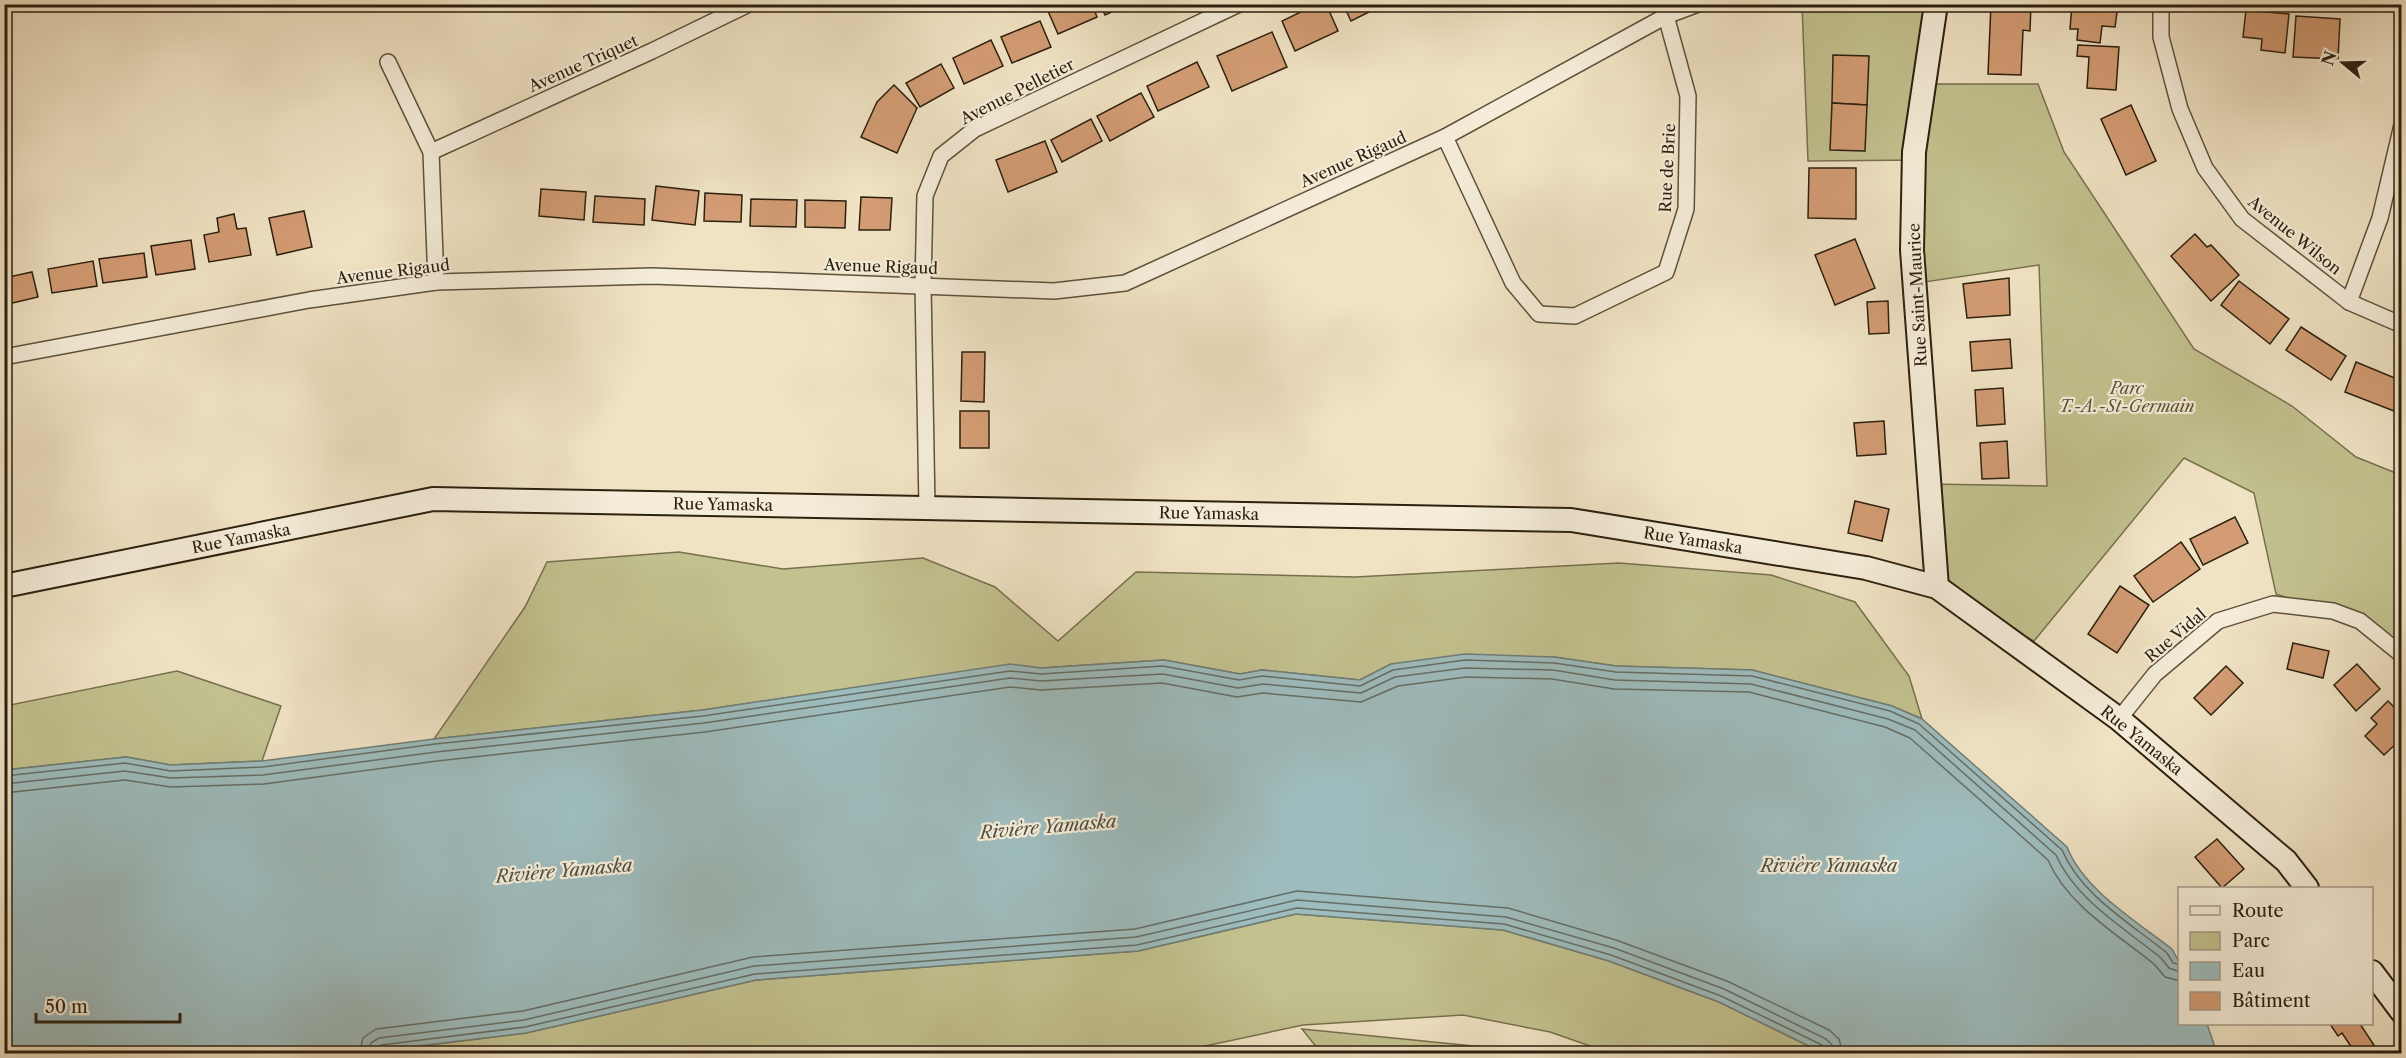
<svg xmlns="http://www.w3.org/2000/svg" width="2406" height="1058" viewBox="0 0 2406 1058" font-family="'Libre Caslon Text',serif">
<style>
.green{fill:#c2c18f;stroke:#77704f;stroke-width:1.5}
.water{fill:#9ebcbd;stroke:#707e77;stroke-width:1.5}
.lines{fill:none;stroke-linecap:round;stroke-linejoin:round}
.shore{stroke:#656e66;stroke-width:1.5}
.building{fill:#d39c74;stroke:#2c200f;stroke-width:1.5}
.street-casing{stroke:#5d513c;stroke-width:18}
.secondary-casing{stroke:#2c200f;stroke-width:26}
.street{stroke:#f5edd9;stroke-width:15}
.secondary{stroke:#f5edd9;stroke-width:22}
.labels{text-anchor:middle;stroke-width:4.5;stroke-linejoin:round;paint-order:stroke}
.street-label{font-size:16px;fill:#2c200f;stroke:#f5edd9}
.park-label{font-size:16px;font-style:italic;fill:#595035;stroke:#f5edd9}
.water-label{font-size:18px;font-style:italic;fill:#4e4f43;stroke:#f5edd9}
</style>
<rect width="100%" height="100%" fill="#f0e3c4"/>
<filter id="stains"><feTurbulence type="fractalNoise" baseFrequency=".00333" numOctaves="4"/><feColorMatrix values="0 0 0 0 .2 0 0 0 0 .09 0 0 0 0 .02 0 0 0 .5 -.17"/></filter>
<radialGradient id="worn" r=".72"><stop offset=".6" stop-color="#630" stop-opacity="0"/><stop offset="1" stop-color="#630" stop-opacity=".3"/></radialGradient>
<!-- green -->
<g class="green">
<path d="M 1802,5 L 1927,5 L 1921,84 L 2038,84 L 2064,152 L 2194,349 L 2292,406 L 2356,457 L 2401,475 L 2401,648 L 2385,631 L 2276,594 L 2254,493 L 2184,458 L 2034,641 L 1937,587 L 1930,484 L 2047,486 L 2039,265 L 1918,283 L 1919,160 L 1808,161 Z"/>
<path d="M 679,552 L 783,569 L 923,558 L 995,587 L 1058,641 L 1136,572 L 1355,577 L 1619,563 L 1771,575 L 1855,602 L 1909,676 L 1922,719 L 1892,706 L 1752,670 L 1616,666 L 1554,657 L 1391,664 L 1360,680 L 1262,670 L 1240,674 L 1164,660 L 1041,668 L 1010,665 L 703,710 L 434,739 L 525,607 L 547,562 Z"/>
<path d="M 177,671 L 281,706 L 262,761 L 171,765 L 126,757 L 5,770 L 5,706 Z"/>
<path d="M 1296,914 L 1503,930 L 1609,961 L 1719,1002 L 1823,1053 L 1610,1053 L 1550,1032 L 1463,1015 L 1303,1025 L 1182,1051 L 1151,1054 L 358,1054 L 526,1033 L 756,980 L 1138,951 Z"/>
<path d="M 1302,1029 L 1504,1049 L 1509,1053 L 1321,1053 Z"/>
</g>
<!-- water -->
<path class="water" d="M 1465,654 L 1554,657 L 1616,666 L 1752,670 L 1892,706 L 1922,719 L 2067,847 C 2083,889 2137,922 2172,949 L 2179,962 L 2180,1024 L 2207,1024 L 2217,1053 L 1823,1053 L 1719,1002 L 1609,961 L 1503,930 L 1296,914 L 1138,951 L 756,980 L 526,1033 L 358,1053 L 5,1053 L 5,770 L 126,757 L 171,765 L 262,761 L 434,739 L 703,710 L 1010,664 L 1041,668 L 1164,660 L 1240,674 L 1262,670 L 1360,680 L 1391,664 Z"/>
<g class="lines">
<!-- shore -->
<g class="shore">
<path d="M 4,776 L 125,763 L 171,771 L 263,767 L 435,744 L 703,716 L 1010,671 L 1041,674 L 1163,666 L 1239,680 L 1262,676 L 1360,686 L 1393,670 L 1465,660 L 1554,663 L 1616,672 L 1752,676 L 1890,711 L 1919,724 L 2062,850 C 2081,895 2130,923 2167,953 L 2173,963 L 2180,964"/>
<path d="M 4,784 L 125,771 L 171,778 L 263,775 L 436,752 L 704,723 L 1010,678 L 1041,681 L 1163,674 L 1238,688 L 1263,684 L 1361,693 L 1395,677 L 1465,668 L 1553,670 L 1615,680 L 1751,684 L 1888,719 L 1915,730 L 2056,855 C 2075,899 2124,928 2161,958 L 2169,968 L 2180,972"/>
<path d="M 4,793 L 125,780 L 171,787 L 264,784 L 437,761 L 705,732 L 1010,687 L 1041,690 L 1162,683 L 1237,697 L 1263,693 L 1361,702 L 1398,686 L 1466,677 L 1552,679 L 1614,689 L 1749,692 L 1885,727 L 1910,738 L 2048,860 C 2067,905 2117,934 2154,964 L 2165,977 L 2180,981"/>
<path d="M 359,1054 L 363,1038 L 376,1029 L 523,1011 L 753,957 L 1135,929 L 1297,891 L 1508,908 L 1616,940 L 1727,981 L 1829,1030 L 1839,1039 L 1843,1054"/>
<path d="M 368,1054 L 371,1043 L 379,1038 L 524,1020 L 754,966 L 1136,937 L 1297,900 L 1506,917 L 1614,948 L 1724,989 L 1826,1039 L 1832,1045 L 1834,1054"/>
<path d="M 375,1054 L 377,1048 L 381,1045 L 525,1027 L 755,974 L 1137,945 L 1297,908 L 1504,924 L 1611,955 L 1721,996 L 1822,1045 L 1826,1054"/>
</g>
</g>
<!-- building -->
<g class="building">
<path d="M 1063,4 L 1092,4 L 1097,17 L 1058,34 L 1048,11 Z"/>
<path d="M 1100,4 L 1129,4 L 1105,15 Z"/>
<path d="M 1317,4 L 1326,4 L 1338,31 L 1295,51 L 1282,21 Z"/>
<path d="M 1343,4 L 1385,4 L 1351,21 Z"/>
<path d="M 1991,4 L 2031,4 L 2030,31 L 2023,30 L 2021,75 L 1988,74 Z"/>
<path d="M 2072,4 L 2118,5 L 2115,27 L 2102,26 L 2100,43 L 2077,40 L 2078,29 L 2070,29 Z"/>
<path d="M 2246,10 L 2289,14 L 2285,53 L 2261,50 L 2262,39 L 2243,37 Z"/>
<path d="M 2296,16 L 2340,19 L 2338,59 L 2293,57 Z"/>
<path d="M 1040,21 L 1051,47 L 1012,63 L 1001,37 Z"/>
<path d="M 1272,32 L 1287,67 L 1232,91 L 1217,56 Z"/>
<path d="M 991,40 L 1003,66 L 964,84 L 953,58 Z"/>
<path d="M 2078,45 L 2119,47 L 2116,90 L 2087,88 L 2089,57 L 2077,56 Z"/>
<path d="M 1833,55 L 1869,56 L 1867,105 L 1832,103 Z"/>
<path d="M 1197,62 L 1209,87 L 1158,111 L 1147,86 Z"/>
<path d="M 941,64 L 954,88 L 920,107 L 906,83 Z"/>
<path d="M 894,85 L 917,108 L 897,153 L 861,137 L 877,102 Z"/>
<path d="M 1141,93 L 1154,117 L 1110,141 L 1097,116 Z"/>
<path d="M 1832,103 L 1867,105 L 1865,151 L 1830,150 Z"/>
<path d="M 2131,105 L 2156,161 L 2126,175 L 2101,119 Z"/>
<path d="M 1091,119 L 1102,141 L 1062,162 L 1051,140 Z"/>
<path d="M 1045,141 L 1057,172 L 1008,192 L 996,160 Z"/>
<path d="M 1809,168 L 1856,168 L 1856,219 L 1808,218 Z"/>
<path d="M 656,186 L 699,191 L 695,225 L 652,220 Z"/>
<path d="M 541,189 L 586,192 L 584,220 L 539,216 Z"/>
<path d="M 705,193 L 742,195 L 741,222 L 704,221 Z"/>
<path d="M 595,196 L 645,199 L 644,225 L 593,222 Z"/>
<path d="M 861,197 L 892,198 L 890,230 L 859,230 Z"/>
<path d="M 751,199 L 797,200 L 796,227 L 750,226 Z"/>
<path d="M 805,200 L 846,201 L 845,228 L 805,227 Z"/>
<path d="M 304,211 L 312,247 L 277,255 L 269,218 Z"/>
<path d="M 234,214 L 237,229 L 246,228 L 251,255 L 209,262 L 204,235 L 219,232 L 217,218 Z"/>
<path d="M 2195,234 L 2207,247 L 2211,245 L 2239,275 L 2211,301 L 2171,256 Z"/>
<path d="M 1855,239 L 1875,288 L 1835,305 L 1815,255 Z"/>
<path d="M 191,240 L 195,269 L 156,275 L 151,246 Z"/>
<path d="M 144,253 L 147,277 L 103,283 L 99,259 Z"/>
<path d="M 93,261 L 97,286 L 52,293 L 48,269 Z"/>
<path d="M 32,272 L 38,297 L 4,305 L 4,278 Z"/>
<path d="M 2009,278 L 2010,315 L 1967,318 L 1963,284 Z"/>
<path d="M 2239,281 L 2289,319 L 2270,344 L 2221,305 Z"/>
<path d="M 1888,301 L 1889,333 L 1869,334 L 1867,302 Z"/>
<path d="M 2301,327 L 2346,356 L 2331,380 L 2286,350 Z"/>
<path d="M 2010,339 L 2012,368 L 1972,371 L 1970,342 Z"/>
<path d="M 962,352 L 985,352 L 984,402 L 961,401 Z"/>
<path d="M 2356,362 L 2402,381 L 2402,391 L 2394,411 L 2345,392 Z"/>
<path d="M 2003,388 L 2005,424 L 1977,426 L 1975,390 Z"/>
<rect x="960" y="411" width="29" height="37"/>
<path d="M 1884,421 L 1886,454 L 1857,456 L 1854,423 Z"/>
<path d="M 2007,441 L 2009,478 L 1982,479 L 1980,443 Z"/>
<path d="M 1855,501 L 1889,509 L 1882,541 L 1848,533 Z"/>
<path d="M 2235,517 L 2248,543 L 2203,565 L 2190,539 Z"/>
<path d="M 2181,542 L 2200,569 L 2153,602 L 2134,576 Z"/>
<path d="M 2120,586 L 2149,605 L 2117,653 L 2088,634 Z"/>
<path d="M 2293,643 L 2329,651 L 2323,678 L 2287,669 Z"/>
<path d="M 2357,664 L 2380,689 L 2356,711 L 2334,685 Z"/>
<path d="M 2226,666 L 2243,683 L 2211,715 L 2194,698 Z"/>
<path d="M 2388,701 L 2402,715 L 2402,738 L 2384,755 L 2365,736 L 2377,724 L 2371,718 Z"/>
<path d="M 2217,839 L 2244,869 L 2222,888 L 2195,857 Z"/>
<path d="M 2330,1024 L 2360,1024 L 2374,1045 L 2361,1054 L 2356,1054 L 2342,1033 L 2338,1036 Z"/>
</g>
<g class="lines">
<defs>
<g id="street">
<path d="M 2161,4 L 2161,37 L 2180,109 L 2205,168 L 2242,219 L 2349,302 L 2402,325"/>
<path d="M 388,62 L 431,152 L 436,282"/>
<path d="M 1445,137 L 1513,283 L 1539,314 L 1575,316 L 1666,272 L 1686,209 L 1688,96 L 1666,16"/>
<path d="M 431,152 L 652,51 L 749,4"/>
<path d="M 2349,302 L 2380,218 L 2402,125"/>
<path d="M 4,357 L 309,300 L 436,282 L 652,276 L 1054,291 L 1125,283 L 1445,137 L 1666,16 L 1698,4"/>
<path d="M 927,508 L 923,285 L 925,196 L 941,156 L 975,129 L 1239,4"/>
<path d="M 2119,719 L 2155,674 L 2218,621 L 2273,604 L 2333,611 L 2360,621 L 2402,655"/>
</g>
<g id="secondary">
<path d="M 1936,4 L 1914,152 L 1912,250 L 1937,587"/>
<path d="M 4,586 L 433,499 L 1571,520 L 1866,568 L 1937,587 L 2119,719 L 2286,861 L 2307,888"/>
<path d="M 2372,972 L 2402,1012"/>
</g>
</defs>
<!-- street casing -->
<use href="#street" class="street-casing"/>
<!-- secondary casing -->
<use href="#secondary" class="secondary-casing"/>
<!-- street -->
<use href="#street" class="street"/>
<!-- secondary -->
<use href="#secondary" class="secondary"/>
</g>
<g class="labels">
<!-- street labels -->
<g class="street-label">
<text transform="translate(583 63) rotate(-24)" y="6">Avenue Triquet</text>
<text transform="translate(1017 91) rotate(-27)" y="6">Avenue Pelletier</text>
<text transform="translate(1353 159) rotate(-24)" y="6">Avenue Rigaud</text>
<text transform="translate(1667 168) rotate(-87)" y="6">Rue de Brie</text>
<text transform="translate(2295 235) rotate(39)" y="6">Avenue Wilson</text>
<text transform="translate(881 266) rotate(2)" y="6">Avenue Rigaud</text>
<text transform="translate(393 271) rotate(-7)" y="6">Avenue Rigaud</text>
<text transform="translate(1917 295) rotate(-93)" y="6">Rue Saint-Maurice</text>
<text transform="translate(723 504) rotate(1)" y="6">Rue Yamaska</text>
<text transform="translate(1209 513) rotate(1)" y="6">Rue Yamaska</text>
<text transform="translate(241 538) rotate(-11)" y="6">Rue Yamaska</text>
<text transform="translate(1693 540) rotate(9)" y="6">Rue Yamaska</text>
<text transform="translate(2175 635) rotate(-40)" y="6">Rue Vidal</text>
<text transform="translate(2142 740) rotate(39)" y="6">Rue Yamaska</text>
</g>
<!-- park labels -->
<g class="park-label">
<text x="2127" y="394">Parc<tspan x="2127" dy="18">T.-A.-St-Germain</tspan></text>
</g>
<!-- water labels -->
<g class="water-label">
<text transform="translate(1048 827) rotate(-5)" y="6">Rivière Yamaska</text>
<text x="1829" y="872">Rivière Yamaska</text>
<text transform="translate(564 871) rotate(-5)" y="6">Rivière Yamaska</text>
</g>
</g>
<!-- margin -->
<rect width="2406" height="1058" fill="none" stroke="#f0e3c4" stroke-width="24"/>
<rect x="6" y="6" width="2394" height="1046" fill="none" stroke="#2c200f" stroke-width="3"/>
<rect x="12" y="12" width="2382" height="1034" fill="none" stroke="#2c200f" stroke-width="1.5"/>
<!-- legend -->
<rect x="2178" y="887" width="195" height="138" fill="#f5edd9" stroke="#a59b88" stroke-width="1.5"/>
<rect x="2190" y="906" width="30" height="9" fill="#f5edd9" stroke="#a59b88" stroke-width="1.5"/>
<text x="2232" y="917" font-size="18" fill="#2c200f">Route</text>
<rect x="2190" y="932" width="30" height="18" fill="#c2c18f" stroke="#a59b88" stroke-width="1.5"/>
<text x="2232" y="947" font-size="18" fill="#2c200f">Parc</text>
<rect x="2190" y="962" width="30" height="18" fill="#9ebcbd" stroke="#a59b88" stroke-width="1.5"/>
<text x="2232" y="977" font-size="18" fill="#2c200f">Eau</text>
<rect x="2190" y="992" width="30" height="18" fill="#d39c74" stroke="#a59b88" stroke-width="1.5"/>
<text x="2232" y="1007" font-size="18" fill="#2c200f">Bâtiment</text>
<!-- north arrow -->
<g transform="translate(2343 63) rotate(289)" stroke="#f5edd9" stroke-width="4.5" paint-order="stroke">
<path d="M0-4.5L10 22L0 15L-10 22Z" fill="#2c200f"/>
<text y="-9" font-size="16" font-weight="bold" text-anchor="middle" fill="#2c200f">N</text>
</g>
<!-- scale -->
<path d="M36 1013v9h144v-9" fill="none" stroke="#2c200f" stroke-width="3"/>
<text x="45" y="1013" font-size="18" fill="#2c200f" stroke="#f5edd9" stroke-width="4.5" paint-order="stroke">50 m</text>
<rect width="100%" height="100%" filter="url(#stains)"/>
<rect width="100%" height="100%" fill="url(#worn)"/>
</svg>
